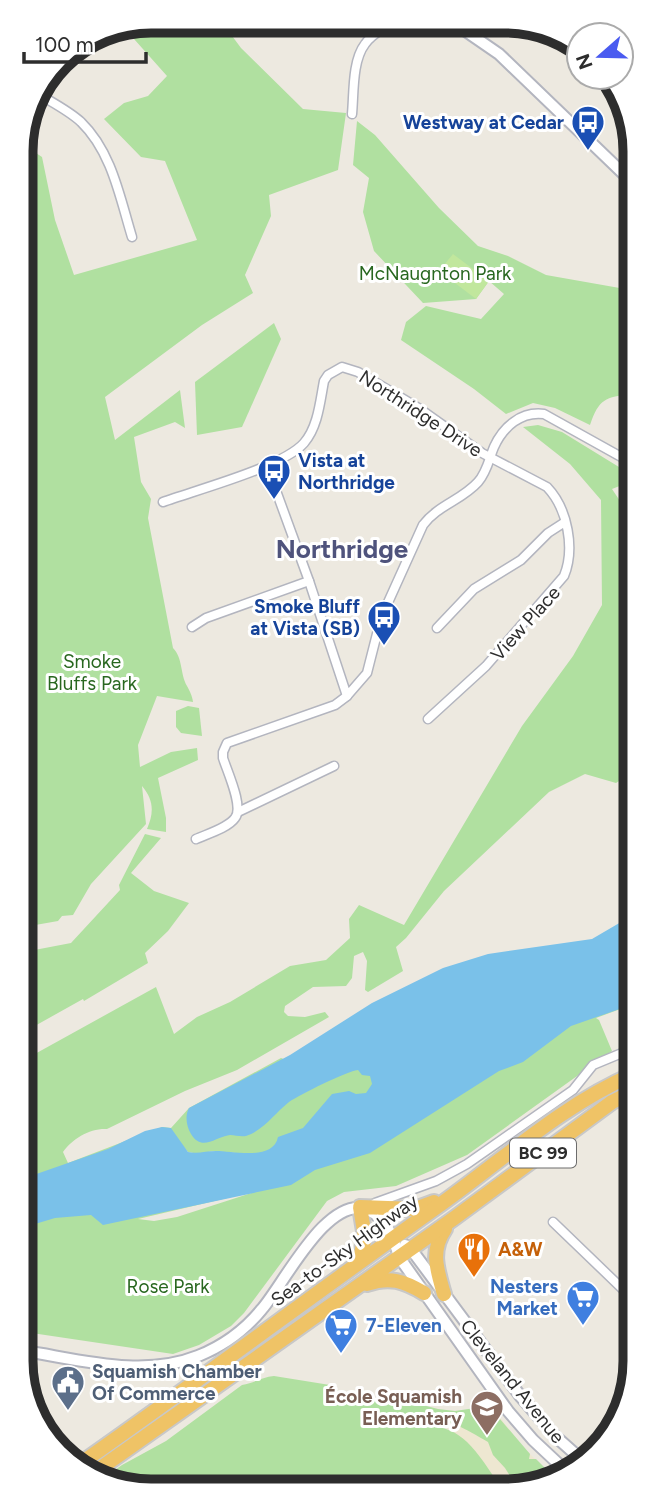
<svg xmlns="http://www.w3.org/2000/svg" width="656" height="1512" viewBox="0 0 656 1512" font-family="Figtree,sans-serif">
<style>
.education{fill:#eee7d1}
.green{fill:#b0e0a0;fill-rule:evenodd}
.pitch{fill:#c1e79d}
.water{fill:#7ac1e9}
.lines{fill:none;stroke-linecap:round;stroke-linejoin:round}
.minor-casing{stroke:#b3b5bf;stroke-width:11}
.tertiary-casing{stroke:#b3b5bf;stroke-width:14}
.trunk-casing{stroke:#c8c8c8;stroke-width:18}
.minor{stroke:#fff;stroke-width:8}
.tertiary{stroke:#fff;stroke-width:10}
.trunk{stroke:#efc366;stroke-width:14}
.labels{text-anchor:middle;stroke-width:6;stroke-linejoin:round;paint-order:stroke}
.shield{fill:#fff;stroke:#6c6c6c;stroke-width:2}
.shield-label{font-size:18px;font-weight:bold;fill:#2d2d2d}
.transit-label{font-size:19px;font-weight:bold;fill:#164399;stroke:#fff;text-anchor:end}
.park-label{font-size:19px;fill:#28671f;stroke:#fff}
.street-label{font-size:19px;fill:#2d2d2d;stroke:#fff}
.food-label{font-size:19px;font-weight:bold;fill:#c56008;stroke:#fff;text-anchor:start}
.shop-label{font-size:19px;font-weight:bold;fill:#366cbe;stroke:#fff;text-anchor:end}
.service-label{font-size:19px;font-weight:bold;fill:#4e5e75;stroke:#fff;text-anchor:start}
.education-label{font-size:19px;font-weight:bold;fill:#785e54;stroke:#fff;text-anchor:end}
.district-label{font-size:26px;font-weight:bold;fill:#4f537c;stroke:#fff}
.rim{fill:none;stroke:#2d2d2d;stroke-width:9}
</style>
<rect width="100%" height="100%" fill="#ede9e0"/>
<!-- education -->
<path class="education" d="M 481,1406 L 496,1412 L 523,1447 L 553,1477 L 538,1487 L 478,1487 L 493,1477 L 446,1427 Z"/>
<!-- green -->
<g class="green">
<path d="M 151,21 L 221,21 L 241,48 L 303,109 L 346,113 L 338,170 L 269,195 L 271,216 L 245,275 L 253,293 L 202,325 L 105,397 L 115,440 L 180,390 L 185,428 L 175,422 L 134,437 L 141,482 L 151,499 L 148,518 L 173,648 C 183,658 180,674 187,686 C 190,692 192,695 193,702 L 157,696 L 138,745 L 140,767 L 171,752 L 197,748 L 198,760 L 158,778 L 166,818 L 166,832 L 147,829 C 154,813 154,800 142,786 L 146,824 L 91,884 L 73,915 L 62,916 L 58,921 L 24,927 L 22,294 L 35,289 L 22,293 L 21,143 L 42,157 L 55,220 L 74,275 L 197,240 L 165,161 L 141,157 L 104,119 L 124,103 L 148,96 L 167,76 L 126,30 Z"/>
<path d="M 357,121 L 375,135 L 439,208 L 478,246 L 508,256 L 546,275 L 631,290 L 632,394 C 605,397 599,399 590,425 L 555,408 L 533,403 L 506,414 L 474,389 L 401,340 L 406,322 L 426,306 L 481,319 L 504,294 L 489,281 L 476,299 L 423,303 L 374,251 L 363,212 L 369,178 L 353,165 Z"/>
<path d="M 274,323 L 281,339 L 242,427 L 197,435 L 195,382 Z"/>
<path d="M 538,425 L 562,432 L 632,475 L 632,481 L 612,489 L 632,519 L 632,604 L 621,615 L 632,637 L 633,772 L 616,783 L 585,774 L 549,792 L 444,891 L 406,938 L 396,947 L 403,971 L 368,992 L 365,990 L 367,961 L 363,952 L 354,956 L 352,978 L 346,986 L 313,987 L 285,1006 L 284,1012 L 288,1016 L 305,1017 L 325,1012 L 329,1017 L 237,1070 L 185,1091 L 107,1129 C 90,1128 72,1139 63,1152 L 68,1163 L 162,1127 L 171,1128 L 189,1108 L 281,1058 L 327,1076 L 434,1048 L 280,1157 L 213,1151 L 199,1154 L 188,1152 L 176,1138 L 25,1178 L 24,1060 L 156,987 L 174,1034 L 197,1017 L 230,1002 L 290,966 L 326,960 L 350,938 L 349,919 L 359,905 L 404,925 L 522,726 L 573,656 L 602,605 L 601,500 L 570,464 L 523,427 Z"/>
<path d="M 188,706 L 199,708 L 202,736 L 181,733 L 176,727 L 176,711 Z"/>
<path d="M 145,834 L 161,838 L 131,873 L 154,891 L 189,903 L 168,931 L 145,953 L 148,963 L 84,1001 L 83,999 L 24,1032 L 24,952 L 71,943 L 120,890 L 119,885 Z"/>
<path d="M 634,1004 L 596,1018 L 599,1020 L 612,1051 L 467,1155 L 396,1186 L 344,1192 L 327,1201 L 244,1313 L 231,1326 L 199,1345 L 173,1354 L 25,1332 L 25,1222 L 205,1180 L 559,1022 ZM 261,1190 L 177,1217 L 154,1221 L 138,1219 Z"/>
<path d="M 274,1376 L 330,1385 L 341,1393 L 375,1401 L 415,1403 L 438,1409 L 455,1411 L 475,1408 L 494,1412 L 530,1454 L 529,1459 L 536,1459 L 554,1477 L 538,1487 L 517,1487 L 505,1468 L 493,1455 L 488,1442 C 455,1423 423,1403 387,1427 C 448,1423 459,1424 494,1477 L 478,1487 L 291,1488 L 300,1481 L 288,1488 L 126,1489 L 105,1477 L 122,1465 L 166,1441 L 242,1385 C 254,1383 262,1377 274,1376 Z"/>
</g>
<!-- pitch -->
<path class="pitch" d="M 453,254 L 489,281 L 476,299 L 439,271 Z"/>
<!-- water -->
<path class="water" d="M 633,915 L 634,1004 L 571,1026 L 523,1062 L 499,1071 L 370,1153 L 315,1170 L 291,1185 L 103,1225 L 91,1215 L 55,1218 L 25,1227 L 25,1178 L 108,1149 L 145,1131 L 162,1127 L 171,1128 L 188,1152 C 198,1154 206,1151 216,1151 C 234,1151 273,1161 278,1137 L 303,1128 L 332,1094 L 349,1091 L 356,1094 L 366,1093 L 372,1084 L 370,1076 L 362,1075 L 358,1070 C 345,1072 301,1094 289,1102 C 275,1113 264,1130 246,1136 C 240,1137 235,1135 230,1135 C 215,1137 202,1152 191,1134 C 186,1126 185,1115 189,1108 L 290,1055 L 372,1003 L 443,968 L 488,954 L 592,939 Z"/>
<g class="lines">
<defs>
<g id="minor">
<path d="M 35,92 C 51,102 68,110 81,122 C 112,152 120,198 132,237"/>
<path d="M 352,114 C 354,93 352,61 365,44 C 371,35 382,29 391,23"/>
<path d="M 267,466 L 309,581 L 347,696 L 367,673 L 381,618 L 423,525 C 438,505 462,500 478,482 C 487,472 489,459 494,447 C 503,427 521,411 544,414 L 632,463"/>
<path d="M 163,502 C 196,490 283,467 304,443 C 318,427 320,402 324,381 L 328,375 L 342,367 L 358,372 L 420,409 L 482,453 L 547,487 C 568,509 575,549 564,576 L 486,666 L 428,719"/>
<path d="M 192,627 L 206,618 L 309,581"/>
<path d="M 437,628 L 474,589 L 521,560 L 548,533 L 565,522"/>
<path d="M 633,790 L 625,799 L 629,818 L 633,823"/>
<path d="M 238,812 L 334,766"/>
<path d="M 196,839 C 207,834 228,828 235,818 C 244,807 227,771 223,758 L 223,752 L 227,743 L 335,705 L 347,696"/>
<path d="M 375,1203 L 436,1181 L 467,1164 L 573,1090 L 593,1065 L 634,1048"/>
<path d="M 553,1222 L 634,1300"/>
</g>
<g id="tertiary">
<path d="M 454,23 L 499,54 L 631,181"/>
<path d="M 405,1245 L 411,1249 L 521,1397 L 555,1436 L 582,1460"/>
<path d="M 25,1351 C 82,1360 143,1378 198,1356 C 223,1346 245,1330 262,1309 C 284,1284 328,1193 368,1210 C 387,1219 394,1239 399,1257 L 508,1411 L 533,1440 L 565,1470"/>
</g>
<g id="trunk">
<path d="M 359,1262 L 365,1237 L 360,1207 L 415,1209 L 434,1202"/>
<path d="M 367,1284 C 390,1276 404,1281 424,1293"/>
<path d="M 444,1294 C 437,1270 430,1251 445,1229"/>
<path d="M 80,1464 C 201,1379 320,1290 441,1204 C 504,1159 562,1105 634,1074"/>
<path d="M 95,1472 L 453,1219 L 612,1102 L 634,1091"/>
</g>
</defs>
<!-- minor casing -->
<use href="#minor" class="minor-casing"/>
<!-- tertiary casing -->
<use href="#tertiary" class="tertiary-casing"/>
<!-- trunk casing -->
<use href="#trunk" class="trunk-casing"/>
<!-- minor -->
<use href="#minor" class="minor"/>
<!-- tertiary -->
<use href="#tertiary" class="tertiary"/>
<!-- trunk -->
<use href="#trunk" class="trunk"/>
</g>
<!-- icons -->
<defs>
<symbol id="bus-pin" viewBox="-11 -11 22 30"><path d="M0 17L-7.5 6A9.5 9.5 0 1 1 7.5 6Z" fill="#1a4fb4" stroke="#fff"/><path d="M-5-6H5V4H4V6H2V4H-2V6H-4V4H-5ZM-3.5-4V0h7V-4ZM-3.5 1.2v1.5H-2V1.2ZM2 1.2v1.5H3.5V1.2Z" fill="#fff"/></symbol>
<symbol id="restaurant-pin" viewBox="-11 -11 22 30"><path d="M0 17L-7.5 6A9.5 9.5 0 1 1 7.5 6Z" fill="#e8710a" stroke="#fff"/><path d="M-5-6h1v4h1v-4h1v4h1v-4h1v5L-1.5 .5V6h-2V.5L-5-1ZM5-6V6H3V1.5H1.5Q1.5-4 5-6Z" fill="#fff"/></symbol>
<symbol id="supermarket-pin" viewBox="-11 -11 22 30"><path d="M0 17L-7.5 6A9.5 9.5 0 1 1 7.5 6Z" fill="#3f7fe0" stroke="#fff"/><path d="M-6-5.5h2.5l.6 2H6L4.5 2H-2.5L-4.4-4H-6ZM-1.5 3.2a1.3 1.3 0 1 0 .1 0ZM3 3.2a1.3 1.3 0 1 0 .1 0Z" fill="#fff"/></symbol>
<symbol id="civic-pin" viewBox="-11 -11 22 30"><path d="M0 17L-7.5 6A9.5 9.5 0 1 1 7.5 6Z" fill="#5c6f8a" stroke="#fff"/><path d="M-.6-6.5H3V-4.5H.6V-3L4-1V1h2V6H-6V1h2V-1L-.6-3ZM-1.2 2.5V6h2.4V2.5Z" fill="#fff"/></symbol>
<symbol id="school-pin" viewBox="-11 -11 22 30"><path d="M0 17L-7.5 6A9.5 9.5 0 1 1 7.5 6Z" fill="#8d6e63" stroke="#fff"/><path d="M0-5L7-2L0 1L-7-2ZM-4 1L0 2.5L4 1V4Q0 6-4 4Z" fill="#fff"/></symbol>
</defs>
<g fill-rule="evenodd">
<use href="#bus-pin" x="569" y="103" width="38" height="52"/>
<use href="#bus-pin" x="255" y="452" width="38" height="52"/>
<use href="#bus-pin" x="365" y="598" width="38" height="52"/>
<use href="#restaurant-pin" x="455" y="1230" width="38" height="52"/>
<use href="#supermarket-pin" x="564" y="1278" width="38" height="52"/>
<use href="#supermarket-pin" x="322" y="1306" width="38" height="52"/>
<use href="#civic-pin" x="49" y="1363" width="38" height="52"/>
<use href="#school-pin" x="468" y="1388" width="38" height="52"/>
</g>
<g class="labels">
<!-- shield labels -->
<rect class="shield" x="510" y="1138.5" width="66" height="29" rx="5"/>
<g class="shield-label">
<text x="543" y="1159">BC 99</text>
</g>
<!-- transit labels -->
<g class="transit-label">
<text x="564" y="129">Westway at Cedar</text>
<text x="298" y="467" text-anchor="start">Vista at<tspan x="298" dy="22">Northridge</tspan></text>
<text x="360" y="613">Smoke Bluff<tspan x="360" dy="22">at Vista (SB)</tspan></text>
</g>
<!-- park labels -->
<g class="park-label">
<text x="435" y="280">McNaugnton Park</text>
<text x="92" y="668">Smoke<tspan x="92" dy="22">Bluffs Park</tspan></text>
<text x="168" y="1293">Rose Park</text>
</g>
<!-- street labels -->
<g class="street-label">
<text transform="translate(421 413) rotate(33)" y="7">Northridge Drive</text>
<text transform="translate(525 623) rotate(-48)" y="7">View Place</text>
<text transform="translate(344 1250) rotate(-36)" y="7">Sea-to-Sky Highway</text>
<text transform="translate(513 1381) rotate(51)" y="7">Cleveland Avenue</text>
</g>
<!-- food labels -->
<g class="food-label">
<text x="498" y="1256">A&amp;W</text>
</g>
<!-- shop labels -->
<g class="shop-label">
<text x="558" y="1293">Nesters<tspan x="558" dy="22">Market</tspan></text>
<text x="366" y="1332" text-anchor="start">7-Eleven</text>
</g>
<!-- service labels -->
<g class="service-label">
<text x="92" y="1378">Squamish Chamber<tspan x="92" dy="22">Of Commerce</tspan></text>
</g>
<!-- education labels -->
<g class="education-label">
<text x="462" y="1403">École Squamish<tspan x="462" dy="22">Elementary</tspan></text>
</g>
<!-- district labels -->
<g class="district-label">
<text x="342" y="558">Northridge</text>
</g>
</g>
<!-- crop -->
<path d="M0 0H656V1512H0ZM151 33H505A118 118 0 0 1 623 151V1361A118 118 0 0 1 505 1479H151A118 118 0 0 1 33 1361V151A118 118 0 0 1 151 33Z" fill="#fff" fill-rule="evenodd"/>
<path class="rim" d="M151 33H505A118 118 0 0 1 623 151V1361A118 118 0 0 1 505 1479H151A118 118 0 0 1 33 1361V151A118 118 0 0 1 151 33Z"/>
<!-- north arrow -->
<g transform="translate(600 56) rotate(250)"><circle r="33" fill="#ffffff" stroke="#ababab" stroke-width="2"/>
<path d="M0-5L12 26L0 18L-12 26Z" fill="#4a5bf0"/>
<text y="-10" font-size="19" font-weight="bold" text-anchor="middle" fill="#2d2d2d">N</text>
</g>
<!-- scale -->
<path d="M24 52v10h122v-10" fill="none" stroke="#2d2d2d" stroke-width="3.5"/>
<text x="35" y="52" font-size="21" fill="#2d2d2d" stroke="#ffffff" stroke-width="5" paint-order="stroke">100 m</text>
</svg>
